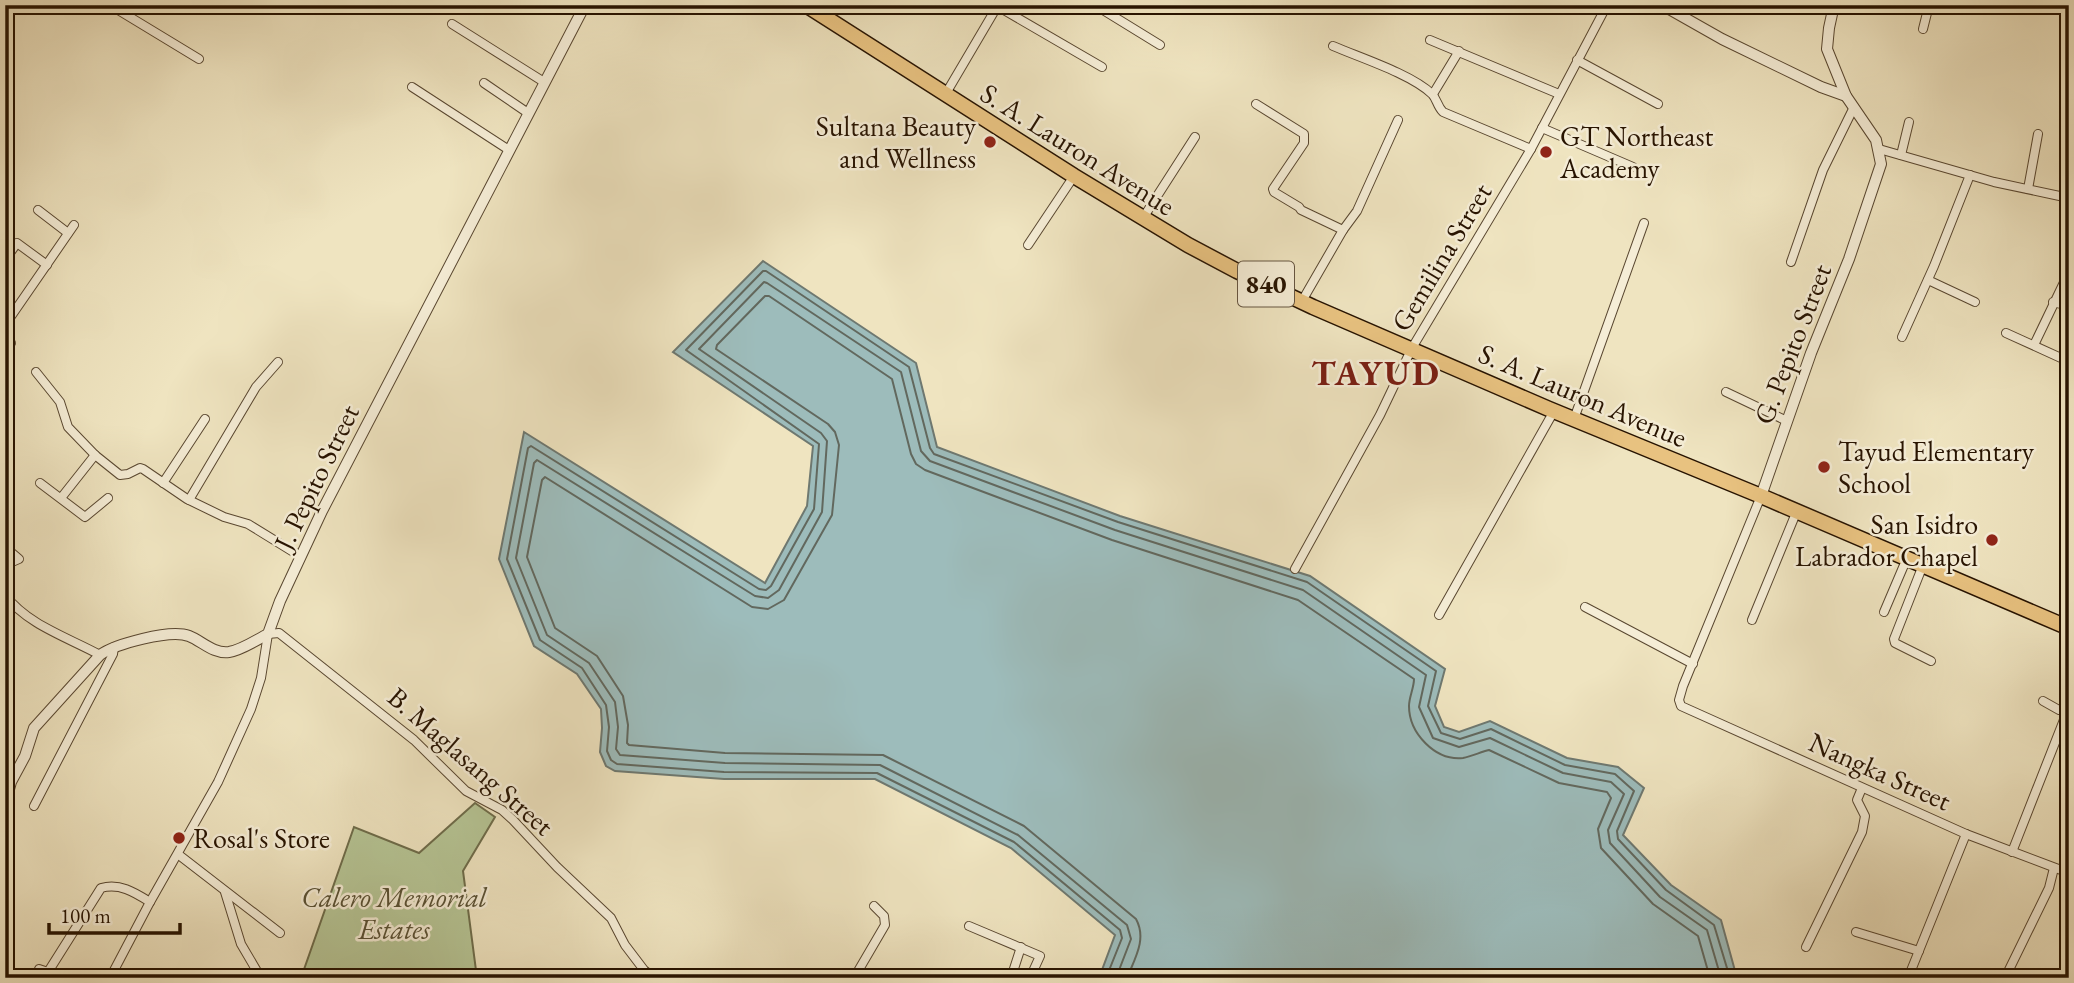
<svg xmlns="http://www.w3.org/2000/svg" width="2074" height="983" viewBox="0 0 2074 983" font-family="'EB Garamond',serif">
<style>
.green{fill:#b6c595;stroke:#6e6c4a;stroke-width:2}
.water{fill:#9dbcbb;stroke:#6e7870;stroke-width:2}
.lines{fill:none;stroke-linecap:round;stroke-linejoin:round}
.shore{stroke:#62685e;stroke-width:2}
.minor-casing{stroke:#594730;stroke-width:10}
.tertiary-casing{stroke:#594730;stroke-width:12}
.trunk-casing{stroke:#271300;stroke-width:17}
.minor{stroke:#f5edd6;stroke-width:8}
.tertiary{stroke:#f5edd6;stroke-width:10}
.trunk{stroke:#e8c280;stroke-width:14}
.poi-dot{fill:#8f2418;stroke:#f5edd6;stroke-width:2.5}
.labels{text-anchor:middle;stroke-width:5;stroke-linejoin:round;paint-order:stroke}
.shield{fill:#f5edd6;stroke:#655440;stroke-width:2}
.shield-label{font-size:26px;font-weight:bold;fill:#271300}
.poi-label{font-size:28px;fill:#271300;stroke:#f5edd6;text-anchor:start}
.street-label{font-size:28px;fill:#271300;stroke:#f5edd6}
.park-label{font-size:28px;font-style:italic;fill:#595134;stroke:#f5edd6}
.district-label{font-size:35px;font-weight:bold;letter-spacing:2px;fill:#7a1f14;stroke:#f5edd6}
</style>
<rect width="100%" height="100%" fill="#efe4c0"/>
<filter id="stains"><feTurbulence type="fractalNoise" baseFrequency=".00286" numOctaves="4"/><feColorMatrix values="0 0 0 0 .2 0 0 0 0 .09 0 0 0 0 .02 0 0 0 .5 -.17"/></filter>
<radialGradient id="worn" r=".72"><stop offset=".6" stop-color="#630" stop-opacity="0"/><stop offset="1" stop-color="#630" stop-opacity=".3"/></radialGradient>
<!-- green -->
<path class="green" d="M 475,803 L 495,817 L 463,871 L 477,978 L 301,978 L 354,827 L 419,853 Z"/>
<!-- water -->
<path class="water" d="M 763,261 L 916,363 L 937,447 L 1120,516 L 1310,576 L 1445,669 L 1435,706 L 1444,727 L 1459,732 L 1490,721 L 1567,758 L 1618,767 L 1644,788 L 1623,835 L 1671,885 L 1721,920 L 1737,978 L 1099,978 L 1115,935 L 1011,848 L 875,779 L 724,779 L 615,771 L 606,766 L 600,752 L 602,728 L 601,709 L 577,674 L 534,646 L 499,559 L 524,432 L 765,583 L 807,506 L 813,446 L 673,352 Z"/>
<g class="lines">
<!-- shore -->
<g class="shore">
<path d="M 1106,978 L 1122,938 L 1120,930 L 1014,842 L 877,773 L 724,772 L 617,764 L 611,760 L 607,751 L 609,727 L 606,705 L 582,668 L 540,640 L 507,559 L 528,448 L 531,446 L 759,589 L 766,590 L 771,586 L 814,509 L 819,444 L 686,350 L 763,271 L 766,271 L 909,367 L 930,448 L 934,454 L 1118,522 L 1307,582 L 1436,671 L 1428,706 L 1441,733 L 1460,739 L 1491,729 L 1565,765 L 1615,774 L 1634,791 L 1617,831 L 1618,839 L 1666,890 L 1714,925 L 1730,978"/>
<path d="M 1116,978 L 1131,939 L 1127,925 L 1018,835 L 880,765 L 725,763 L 620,755 L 616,749 L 618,727 L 615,702 L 589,663 L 547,635 L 516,558 L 534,463 L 537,460 L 755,596 L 768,598 L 779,590 L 822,512 L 827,441 L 821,433 L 699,349 L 764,282 L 767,283 L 901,372 L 921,451 L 930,461 L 1115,530 L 1303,590 L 1426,675 L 1419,707 L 1433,738 L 1459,747 L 1490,738 L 1563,773 L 1611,782 L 1624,794 L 1608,830 L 1610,843 L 1660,897 L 1707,930 L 1721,978"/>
<path d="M 1127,978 C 1135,958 1147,939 1136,919 L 1024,826 L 883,755 L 725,753 L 629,745 L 627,743 L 628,725 L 623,696 L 597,656 L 555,628 L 527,557 L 542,480 L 545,477 L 752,607 L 768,609 L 784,600 L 832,515 L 839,445 L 835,432 L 828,424 L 716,349 L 717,345 L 765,296 L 769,296 L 892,379 L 911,454 L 916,464 L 925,470 L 1112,540 L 1298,600 L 1414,679 C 1414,688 1409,697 1409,706 C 1409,733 1435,761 1463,758 C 1472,756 1481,752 1489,750 L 1559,783 L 1607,792 L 1611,798 L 1598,829 L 1601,848 L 1653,904 L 1698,936 L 1710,978"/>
</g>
<defs>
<g id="minor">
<path d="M 110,5 L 199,59"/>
<path d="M 231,5 L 238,10"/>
<path d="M 1095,5 L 1160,45"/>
<path d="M 997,6 L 1102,67"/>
<path d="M 5,8 L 7,5"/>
<path d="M 452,24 L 544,82"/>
<path d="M 1923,29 L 1929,5"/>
<path d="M 1430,40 L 1559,94"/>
<path d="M 1333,46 C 1361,58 1411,74 1432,94 C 1437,99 1437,106 1443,112 L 1531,149"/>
<path d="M 1577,60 L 1658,104"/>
<path d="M 484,83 L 528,113"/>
<path d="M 412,87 L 509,150"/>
<path d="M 1433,94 L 1459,51"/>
<path d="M 945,95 L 998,5"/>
<path d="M 1256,104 L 1304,134 L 1304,143 L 1273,189 L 1274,192 L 1299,207 L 1301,210 L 1343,230"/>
<path d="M 1542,128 L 1633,167"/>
<path d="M 1879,149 L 1994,182 L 2069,198"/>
<path d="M 1901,155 L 1909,122"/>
<path d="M 2028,189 L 2038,134"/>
<path d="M 38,210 L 68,233"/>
<path d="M 1143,218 L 1195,137"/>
<path d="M 1028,245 L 1074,176"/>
<path d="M 5,260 L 17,243 L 47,265"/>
<path d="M 1791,262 L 1823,170 L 1854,107"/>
<path d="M 1928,280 L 1975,302"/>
<path d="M 1302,301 L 1343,230 L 1357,211 L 1398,120"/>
<path d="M 2053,302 L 2069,306"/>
<path d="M 5,325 L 74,225"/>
<path d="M 2006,333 L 2061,358 L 2064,357 L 2069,343"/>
<path d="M 1902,337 L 1934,266 L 1970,175"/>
<path d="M 5,338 L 11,343"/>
<path d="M 2034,345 L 2069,272"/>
<path d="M 36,372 L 60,402 L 68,427 L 95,455 L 120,475 L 128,474 L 140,468 L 143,469 L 187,499 L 224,517 L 248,524 L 300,556"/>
<path d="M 1726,392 L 1787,421"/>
<path d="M 1574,419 L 1644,223"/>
<path d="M 40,483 L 85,517 L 108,498"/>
<path d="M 163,483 L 205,419"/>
<path d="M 1761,496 L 1683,686 L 1679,700 L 1681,706 L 1966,834 L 2069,873"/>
<path d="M 61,498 L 95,455"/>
<path d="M 189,500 L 256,387 L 278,362"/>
<path d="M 5,547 L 19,559 L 5,565"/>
<path d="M 1923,565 L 1894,639 L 1895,643 L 1931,661"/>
<path d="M 1295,569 L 1380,415 L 1412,348 L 1531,149 L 1607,5"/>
<path d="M 5,595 C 28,625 67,637 100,655"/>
<path d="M 1585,607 L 1693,664"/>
<path d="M 1884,612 L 1907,558"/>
<path d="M 1439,615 L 1554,411"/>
<path d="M 1752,620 L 1796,513"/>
<path d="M 2043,701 L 2059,710 L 2067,711"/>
<path d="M 34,806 L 113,654 L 114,647"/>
<path d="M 2012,852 L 2069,707"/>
<path d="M 179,855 L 280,933"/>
<path d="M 225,892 L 241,944 L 261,978"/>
<path d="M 969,926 L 1040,956 L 1030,978"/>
<path d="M 1856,932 L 1919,951"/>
<path d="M 1806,947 L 1862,832 L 1865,816 L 1857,800 L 1862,788"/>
<path d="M 39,969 L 48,972 L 101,888 C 120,883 134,892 150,902"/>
<path d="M 1822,976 L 1828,978"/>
<path d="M 110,978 L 150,902 L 218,782 L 251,709 L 261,678 L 268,634 L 279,633 L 414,740 L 466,791 L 502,810 L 513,820 L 557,867 L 611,918 L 625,945 L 644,970 L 654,978"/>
<path d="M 854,978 L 885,925 L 884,916 L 874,906"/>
<path d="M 1011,978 L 1021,947"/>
<path d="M 1908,978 L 1966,834"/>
<path d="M 2005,978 L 2049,888 L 2054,868"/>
</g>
<g id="tertiary">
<path d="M 1662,5 L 1722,39 L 1821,87 L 1846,96"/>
<path d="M 1761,496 L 1811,353 L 1849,259 L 1881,164 L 1876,140 L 1846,96 L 1827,49 L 1829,28 L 1834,5"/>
<path d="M 5,804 L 11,782 L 25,756 L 34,728 L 100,655 C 115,644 170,629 189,636 C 202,641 213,654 229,652 C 242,650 256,640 268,634 L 280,601 L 322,511 L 585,5"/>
</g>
<path id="trunk" d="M 806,5 L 1074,176 L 1188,245 L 1237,271 L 1313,307 L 1549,409 L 1761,496 L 2069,628"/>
</defs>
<!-- minor casing -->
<use href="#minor" class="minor-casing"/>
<!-- tertiary casing -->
<use href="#tertiary" class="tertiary-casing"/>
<!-- trunk casing -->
<use href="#trunk" class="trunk-casing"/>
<!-- minor -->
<use href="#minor" class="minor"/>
<!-- tertiary -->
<use href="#tertiary" class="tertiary"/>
<!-- trunk -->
<use href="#trunk" class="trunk"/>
</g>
<!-- markers -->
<g class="poi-dot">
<circle cx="990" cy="142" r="7"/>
<circle cx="1546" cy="152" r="7"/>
<circle cx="1824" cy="467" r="7"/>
<circle cx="1992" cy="540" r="7"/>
<circle cx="179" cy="838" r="7"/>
</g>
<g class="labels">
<!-- shield labels -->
<rect class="shield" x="1238" y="261.5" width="56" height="45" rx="5"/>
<g class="shield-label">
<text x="1266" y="293">840</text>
</g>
<!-- poi labels -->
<g class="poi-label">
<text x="976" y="136" text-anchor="end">Sultana Beauty<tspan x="976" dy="32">and Wellness</tspan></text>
<text x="1560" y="146">GT Northeast<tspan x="1560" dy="32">Academy</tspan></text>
<text x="1838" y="461">Tayud Elementary<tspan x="1838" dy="32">School</tspan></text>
<text x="1978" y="534" text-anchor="end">San Isidro<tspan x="1978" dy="32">Labrador Chapel</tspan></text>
<text x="193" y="848">Rosal's Store</text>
</g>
<!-- street labels -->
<g class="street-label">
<text transform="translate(1078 149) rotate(32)" y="10">S. A. Lauron Avenue</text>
<text transform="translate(1441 257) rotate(-59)" y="10">Gemilina Street</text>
<text transform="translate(1792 344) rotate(-69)" y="10">G. Pepito Street</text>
<text transform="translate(1583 395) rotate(23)" y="10">S. A. Lauron Avenue</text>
<text transform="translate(316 477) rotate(-64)" y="10">J. Pepito Street</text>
<text transform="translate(471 761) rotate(41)" y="10">B. Maglasang Street</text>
<text transform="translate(1880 771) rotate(24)" y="10">Nangka Street</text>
</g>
<!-- park labels -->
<g class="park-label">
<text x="394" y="907">Calero Memorial<tspan x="394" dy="32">Estates</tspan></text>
</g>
<!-- district labels -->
<g class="district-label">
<text x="1376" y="385">TAYUD</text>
</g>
</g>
<!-- margin -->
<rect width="2074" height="983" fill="none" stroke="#efe4c0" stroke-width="28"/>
<rect x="7" y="7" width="2060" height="969" fill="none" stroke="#271300" stroke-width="3.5"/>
<rect x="14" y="14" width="2046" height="955" fill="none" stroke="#271300" stroke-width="2"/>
<!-- scale -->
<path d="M49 923v10h131v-10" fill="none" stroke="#271300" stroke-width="3.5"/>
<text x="60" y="923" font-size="21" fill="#271300" stroke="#f5edd6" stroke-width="5" paint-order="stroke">100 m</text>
<rect width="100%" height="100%" filter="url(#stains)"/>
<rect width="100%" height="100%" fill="url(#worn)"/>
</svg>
